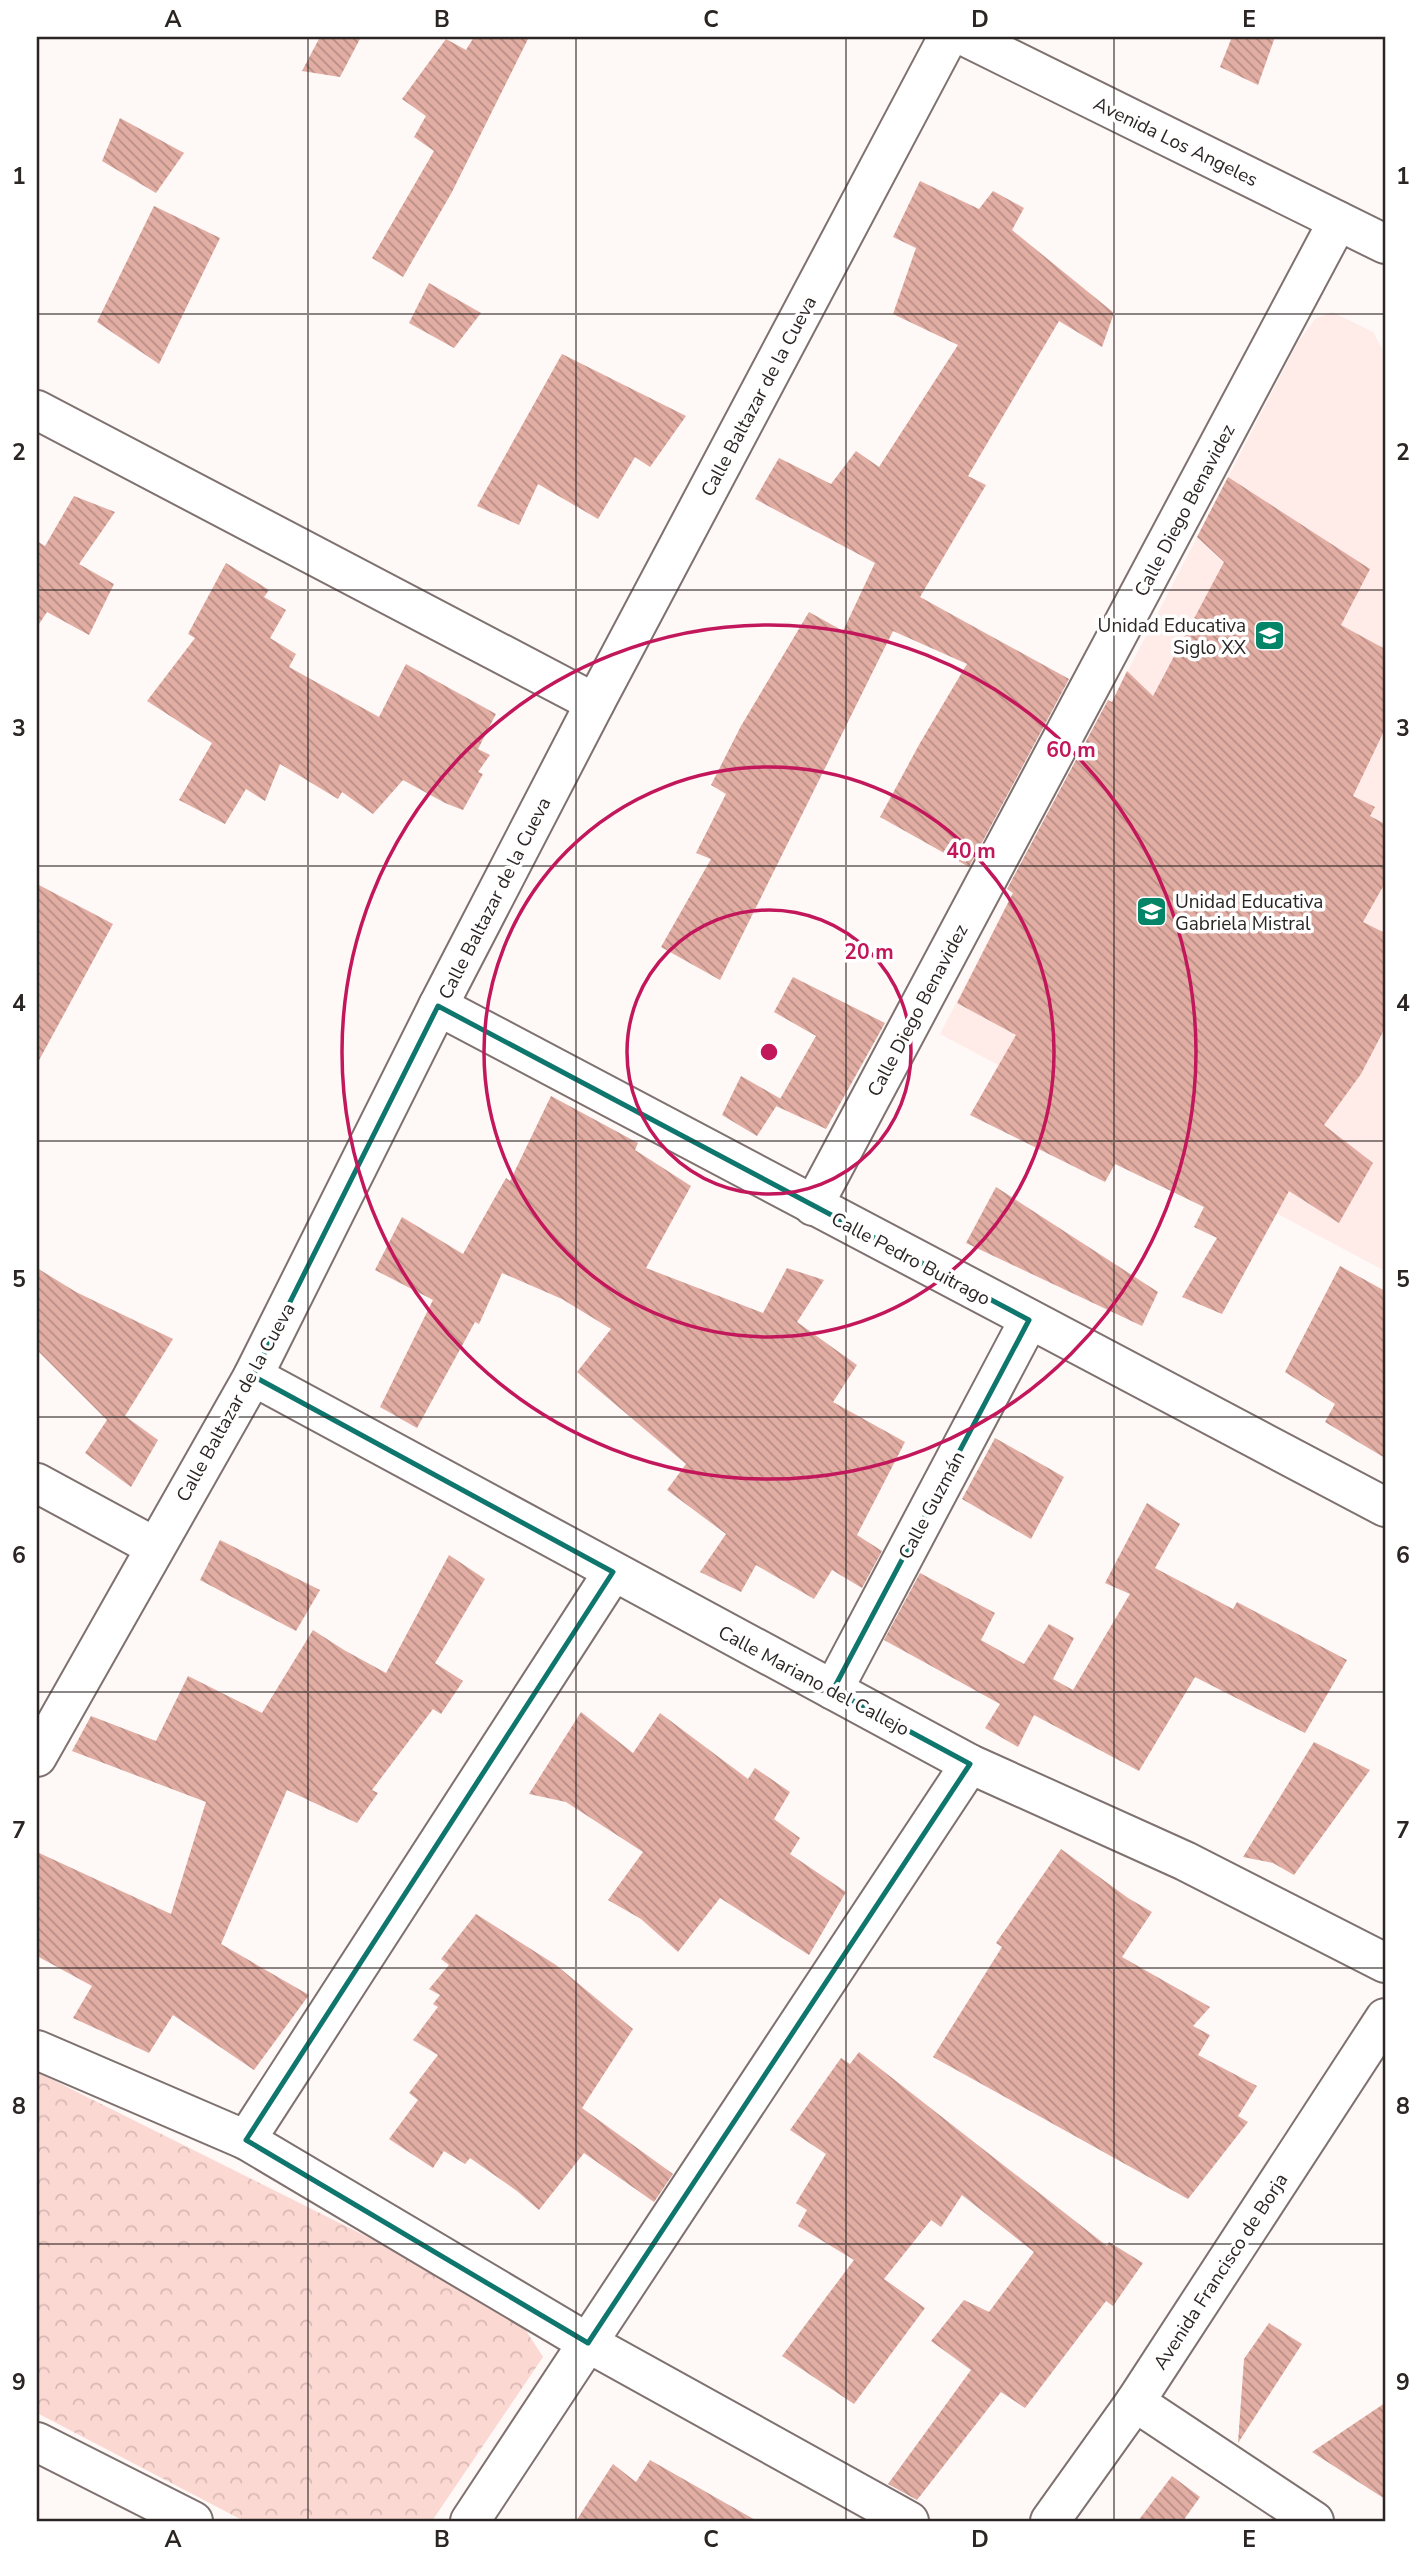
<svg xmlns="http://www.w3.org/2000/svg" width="1422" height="2558" viewBox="0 0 1422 2558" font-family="'Nunito Sans',sans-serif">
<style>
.built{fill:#ffece8}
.park{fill:url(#park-crowns)}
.building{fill:url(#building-back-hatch)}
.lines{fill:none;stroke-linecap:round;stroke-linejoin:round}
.street-casing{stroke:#7e716f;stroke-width:42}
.secondary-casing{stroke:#7e716f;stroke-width:42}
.street{stroke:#fff;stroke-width:38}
.secondary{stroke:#fff;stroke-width:38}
.marked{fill:none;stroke:#0f766e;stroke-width:5;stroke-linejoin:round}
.grid{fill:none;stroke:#2b2524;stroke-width:2;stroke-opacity:0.55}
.ring{fill:none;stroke:#c2185b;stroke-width:3.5}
.labels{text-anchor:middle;stroke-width:7;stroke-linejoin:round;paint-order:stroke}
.street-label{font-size:19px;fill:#2b2524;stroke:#fff}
.poi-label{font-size:19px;fill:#2b2524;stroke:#fff;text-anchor:end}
.centre{fill:#c2185b;stroke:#fff;stroke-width:3.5}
.ring-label{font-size:21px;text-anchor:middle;font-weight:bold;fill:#c2185b;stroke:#fff;stroke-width:7;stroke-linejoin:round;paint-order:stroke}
.neatline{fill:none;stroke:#2b2524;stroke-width:2.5}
.grid-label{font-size:23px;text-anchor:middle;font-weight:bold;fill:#2b2524}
</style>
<defs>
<pattern id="park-crowns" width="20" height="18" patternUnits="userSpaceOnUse" patternTransform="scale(1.75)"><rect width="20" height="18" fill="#fcd8d2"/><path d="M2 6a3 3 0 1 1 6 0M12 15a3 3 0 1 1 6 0" fill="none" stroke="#d8b9b4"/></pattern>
<pattern id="building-back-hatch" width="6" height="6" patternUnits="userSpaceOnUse" patternTransform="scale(1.75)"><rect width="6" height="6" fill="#e2ada3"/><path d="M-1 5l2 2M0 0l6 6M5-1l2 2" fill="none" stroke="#b78d85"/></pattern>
</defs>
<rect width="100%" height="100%" fill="#fef8f7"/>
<!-- built -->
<path class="built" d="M 1332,312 L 1373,332 L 1382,348 L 1385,380 L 1385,1271 L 940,1034 L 1298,342 L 1315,319 Z"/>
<!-- park -->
<path class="park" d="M 37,2072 L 512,2309 L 543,2357 L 432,2521 L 244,2521 L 37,2413 Z"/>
<!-- building -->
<g class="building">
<path d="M 320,37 L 361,37 L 340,77 L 302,71 Z"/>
<path d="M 474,37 L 529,37 L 452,192 L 403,277 L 372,258 L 434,151 L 414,137 L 426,116 L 402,99 L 446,39 L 466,50 Z"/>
<path d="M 1232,37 L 1275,37 L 1258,85 L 1220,67 Z"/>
<path d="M 120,118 L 184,153 L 156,193 L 102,161 Z"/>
<path d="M 920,181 L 979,209 L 993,191 L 1024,208 L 1012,230 L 1114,313 L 1102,347 L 1059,321 L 968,476 L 986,485 L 920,597 L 1069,679 L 969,867 L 880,817 L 920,743 L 967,664 L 893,631 L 720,980 L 661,947 L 711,859 L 696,853 L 726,794 L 711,785 L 741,726 L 809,612 L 843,631 L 875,563 L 755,499 L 779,458 L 831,484 L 856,451 L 879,467 L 958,345 L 893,314 L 916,248 L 893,237 Z"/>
<path d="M 154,206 L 220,238 L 159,364 L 97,322 Z"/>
<path d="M 429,283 L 481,313 L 454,348 L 409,323 Z"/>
<path d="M 562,354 L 686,416 L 650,467 L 635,457 L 598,519 L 538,484 L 519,525 L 477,506 Z"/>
<path d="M 1228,477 L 1370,569 L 1341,625 L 1385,649 L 1385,729 L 1353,796 L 1375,807 L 1370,816 L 1385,824 L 1385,883 L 1363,922 L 1385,933 L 1385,1028 L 1361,1074 L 1324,1125 L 1373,1163 L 1339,1223 L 1289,1191 L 1222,1314 L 1182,1297 L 1217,1238 L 1194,1227 L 1204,1207 L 1115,1164 L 1105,1182 L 970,1115 L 1016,1035 L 957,1003 L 1013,893 L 1007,889 L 1108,700 L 1112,702 L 1127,671 L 1153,696 L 1224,562 L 1197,537 Z"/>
<path d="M 74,496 L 115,512 L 79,564 L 114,584 L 89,635 L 47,612 L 37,627 L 37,541 L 45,546 Z"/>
<path d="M 226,563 L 269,590 L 264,597 L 286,610 L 270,638 L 296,654 L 289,667 L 379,717 L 406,664 L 496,714 L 478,749 L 490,755 L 478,772 L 483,774 L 463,810 L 445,803 L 403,780 L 373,814 L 342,792 L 338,799 L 280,764 L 265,801 L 246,789 L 225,824 L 179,800 L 212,743 L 147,701 L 195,638 L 188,634 Z"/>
<path d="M 37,884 L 113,924 L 37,1064 Z"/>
<path d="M 793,977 L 885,1023 L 826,1129 L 776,1106 L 816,1036 L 774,1012 Z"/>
<path d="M 741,1076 L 781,1099 L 757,1136 L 722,1115 Z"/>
<path d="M 551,1096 L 638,1143 L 635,1150 L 691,1186 L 646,1268 L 763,1313 L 787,1268 L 824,1280 L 797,1322 L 857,1365 L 833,1402 L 905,1442 L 857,1535 L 882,1551 L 862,1588 L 832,1570 L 814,1599 L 756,1565 L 741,1592 L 700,1572 L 726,1534 L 667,1490 L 686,1464 L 577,1372 L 611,1329 L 562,1299 L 502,1273 L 479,1324 L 475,1322 L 417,1428 L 380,1407 L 433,1300 L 375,1270 L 402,1217 L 463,1254 L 506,1178 L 510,1181 Z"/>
<path d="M 996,1187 L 1158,1292 L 1142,1326 L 966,1243 Z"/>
<path d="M 1340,1266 L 1385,1291 L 1385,1458 L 1325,1422 L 1335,1404 L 1285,1372 Z"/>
<path d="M 37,1268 L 76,1292 L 173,1339 L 125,1416 L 158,1440 L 131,1487 L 85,1453 L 107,1420 L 37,1350 Z"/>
<path d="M 995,1438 L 1064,1477 L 1031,1539 L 962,1499 Z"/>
<path d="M 1147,1503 L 1180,1524 L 1155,1568 L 1233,1609 L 1237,1602 L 1347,1660 L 1305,1733 L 1195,1677 L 1139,1771 L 1034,1715 L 1018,1747 L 985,1728 L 1000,1704 L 884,1640 L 920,1573 L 995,1613 L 981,1640 L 1024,1664 L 1049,1624 L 1074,1638 L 1053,1679 L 1073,1690 L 1130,1594 L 1105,1583 Z"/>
<path d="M 220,1540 L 320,1590 L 296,1631 L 200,1580 Z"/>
<path d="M 449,1555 L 485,1579 L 435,1663 L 463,1681 L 441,1714 L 433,1709 L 372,1790 L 378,1793 L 357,1823 L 287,1790 L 221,1944 L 309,1995 L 254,2070 L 173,2015 L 149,2053 L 73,2018 L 92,1986 L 37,1956 L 37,1852 L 171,1914 L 206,1802 L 72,1751 L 91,1716 L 156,1741 L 188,1676 L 262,1713 L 313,1630 L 344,1650 L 386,1673 Z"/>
<path d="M 581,1712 L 633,1753 L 660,1713 L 748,1779 L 755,1768 L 790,1792 L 774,1819 L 800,1838 L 790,1854 L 846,1892 L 809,1955 L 720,1898 L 678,1952 L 641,1919 L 608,1900 L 643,1852 L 566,1802 L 529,1794 Z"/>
<path d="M 1314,1742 L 1370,1770 L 1294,1875 L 1273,1863 L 1243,1857 Z"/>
<path d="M 1061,1849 L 1128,1898 L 1152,1912 L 1122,1957 L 1210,2007 L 1193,2026 L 1210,2035 L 1198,2055 L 1257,2086 L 1238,2116 L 1248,2122 L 1188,2199 L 933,2057 L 1002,1947 L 996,1943 Z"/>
<path d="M 476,1914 L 556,1965 L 633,2029 L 582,2108 L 673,2174 L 654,2202 L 584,2153 L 539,2210 L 517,2191 L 470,2158 L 465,2164 L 444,2151 L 433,2168 L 389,2139 L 418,2100 L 409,2093 L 438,2055 L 413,2040 L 438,2007 L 433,2004 L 440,1995 L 429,1989 L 449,1965 L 441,1959 Z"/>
<path d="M 859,2052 L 1107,2246 L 1109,2242 L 1143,2263 L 1113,2306 L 1106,2301 L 1025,2408 L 1001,2392 L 917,2500 L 888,2484 L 971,2370 L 931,2341 L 964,2300 L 989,2312 L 1034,2252 L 962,2195 L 941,2227 L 931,2220 L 884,2279 L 925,2308 L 854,2404 L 782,2356 L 854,2260 L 798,2226 L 807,2210 L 796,2203 L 826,2154 L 790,2130 L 841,2058 L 850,2064 Z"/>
<path d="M 1269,2323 L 1302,2344 L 1238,2443 L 1244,2359 Z"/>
<path d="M 1385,2403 L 1385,2499 L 1312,2452 Z"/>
<path d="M 650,2460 L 757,2521 L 576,2521 L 613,2464 L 636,2482 Z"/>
<path d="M 1172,2476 L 1200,2497 L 1183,2521 L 1138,2521 Z"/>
</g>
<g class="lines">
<defs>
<g id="street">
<path d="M 37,410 L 595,703"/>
<path d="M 438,1006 L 1385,1507"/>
<path d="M 813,1206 L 1338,221"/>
<path d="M 253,1376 L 970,1764 L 1185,1861 L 1385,1963"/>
<path d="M 37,1483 L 155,1547"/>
<path d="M 833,1690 L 1029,1320"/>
<path d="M 37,1757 L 253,1376 L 438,1006 L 595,703 L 948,37"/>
<path d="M 37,2050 L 246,2140 L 588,2343 L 909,2521"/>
<path d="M 246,2140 L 613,1572"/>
<path d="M 37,2442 L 193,2521"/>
<path d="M 470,2521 L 970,1764"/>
</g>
<g id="secondary">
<path d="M 966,37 L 1385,244"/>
<path d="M 1135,2402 L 1314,2521"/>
<path d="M 1050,2521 L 1135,2402 L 1385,2018"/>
</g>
</defs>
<!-- street casing -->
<use href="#street" class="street-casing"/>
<!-- secondary casing -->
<use href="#secondary" class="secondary-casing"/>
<!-- street -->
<use href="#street" class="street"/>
<!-- secondary -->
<use href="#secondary" class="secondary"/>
</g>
<!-- marked area -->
<path class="marked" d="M 438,1006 L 1029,1320 L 833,1690 L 970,1764 L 588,2343 L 246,2140 L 613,1572 L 253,1376 Z"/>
<!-- grid -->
<path class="grid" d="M 308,37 L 308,2521M 576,37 L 576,2521M 846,37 L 846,2521M 1114,37 L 1114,2521M 37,314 L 1385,314M 37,590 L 1385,590M 37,866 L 1385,866M 37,1141 L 1385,1141M 37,1417 L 1385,1417M 37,1692 L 1385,1692M 37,1968 L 1385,1968M 37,2244 L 1385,2244"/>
<!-- distance rings -->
<g class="ring">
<circle cx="769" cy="1052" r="142"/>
<circle cx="769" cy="1052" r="285"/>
<circle cx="769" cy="1052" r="427"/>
</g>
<!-- icons -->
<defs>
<symbol id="school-square" viewBox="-11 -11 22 22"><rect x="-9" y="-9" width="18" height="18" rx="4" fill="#048567" stroke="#fff"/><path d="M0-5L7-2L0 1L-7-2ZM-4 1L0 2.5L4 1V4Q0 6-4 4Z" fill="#fff"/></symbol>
</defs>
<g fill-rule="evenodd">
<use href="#school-square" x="1252" y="618" width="35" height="35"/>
<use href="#school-square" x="1134" y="894" width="35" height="35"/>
</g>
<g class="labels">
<!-- street labels -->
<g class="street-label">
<text transform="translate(1176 141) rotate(26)" y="7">Avenida Los Angeles</text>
<text transform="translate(758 396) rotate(-62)" y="7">Calle Baltazar de la Cueva</text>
<text transform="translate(1184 510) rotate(-62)" y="7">Calle Diego Benavidez</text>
<text transform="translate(494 898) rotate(-63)" y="7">Calle Baltazar de la Cueva</text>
<text transform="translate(917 1010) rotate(-62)" y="7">Calle Diego Benavidez</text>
<text transform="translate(911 1258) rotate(28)" y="7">Calle Pedro Buitrago</text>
<text transform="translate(235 1402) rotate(-61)" y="7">Calle Baltazar de la Cueva</text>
<text transform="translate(931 1505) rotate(-62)" y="7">Calle Guzmán</text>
<text transform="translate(814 1680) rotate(28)" y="7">Calle Mariano del Callejo</text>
<text transform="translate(1220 2271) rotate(-57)" y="7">Avenida Francisco de Borja</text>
</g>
<!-- poi labels -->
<g class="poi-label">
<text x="1246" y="632">Unidad Educativa<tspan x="1246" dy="22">Siglo XX</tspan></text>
<text x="1175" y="908" text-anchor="start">Unidad Educativa<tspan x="1175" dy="22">Gabriela Mistral</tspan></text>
</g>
</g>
<circle cx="769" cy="1052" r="10" class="centre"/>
<g class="ring-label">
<text x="1071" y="757">60 m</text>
<text x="971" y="858">40 m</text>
<text x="869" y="959">20 m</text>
</g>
<!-- border -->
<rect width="1422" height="2558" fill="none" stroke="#ffffff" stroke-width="77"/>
<rect x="38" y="38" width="1346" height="2482" class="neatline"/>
<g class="grid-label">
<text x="173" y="27">A</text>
<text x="442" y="27">B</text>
<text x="711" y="27">C</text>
<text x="980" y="27">D</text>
<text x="1249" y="27">E</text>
<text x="19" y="184">1</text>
<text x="1403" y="184">1</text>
<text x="19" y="460">2</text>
<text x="1403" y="460">2</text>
<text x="19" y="736">3</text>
<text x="1403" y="736">3</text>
<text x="19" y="1011">4</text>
<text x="1403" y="1011">4</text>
<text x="19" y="1287">5</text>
<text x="1403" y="1287">5</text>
<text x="19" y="1563">6</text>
<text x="1403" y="1563">6</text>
<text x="19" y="1838">7</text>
<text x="1403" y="1838">7</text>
<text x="19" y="2114">8</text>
<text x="1403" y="2114">8</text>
<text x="19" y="2390">9</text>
<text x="1403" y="2390">9</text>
<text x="173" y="2547">A</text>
<text x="442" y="2547">B</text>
<text x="711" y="2547">C</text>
<text x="980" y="2547">D</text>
<text x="1249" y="2547">E</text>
</g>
</svg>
